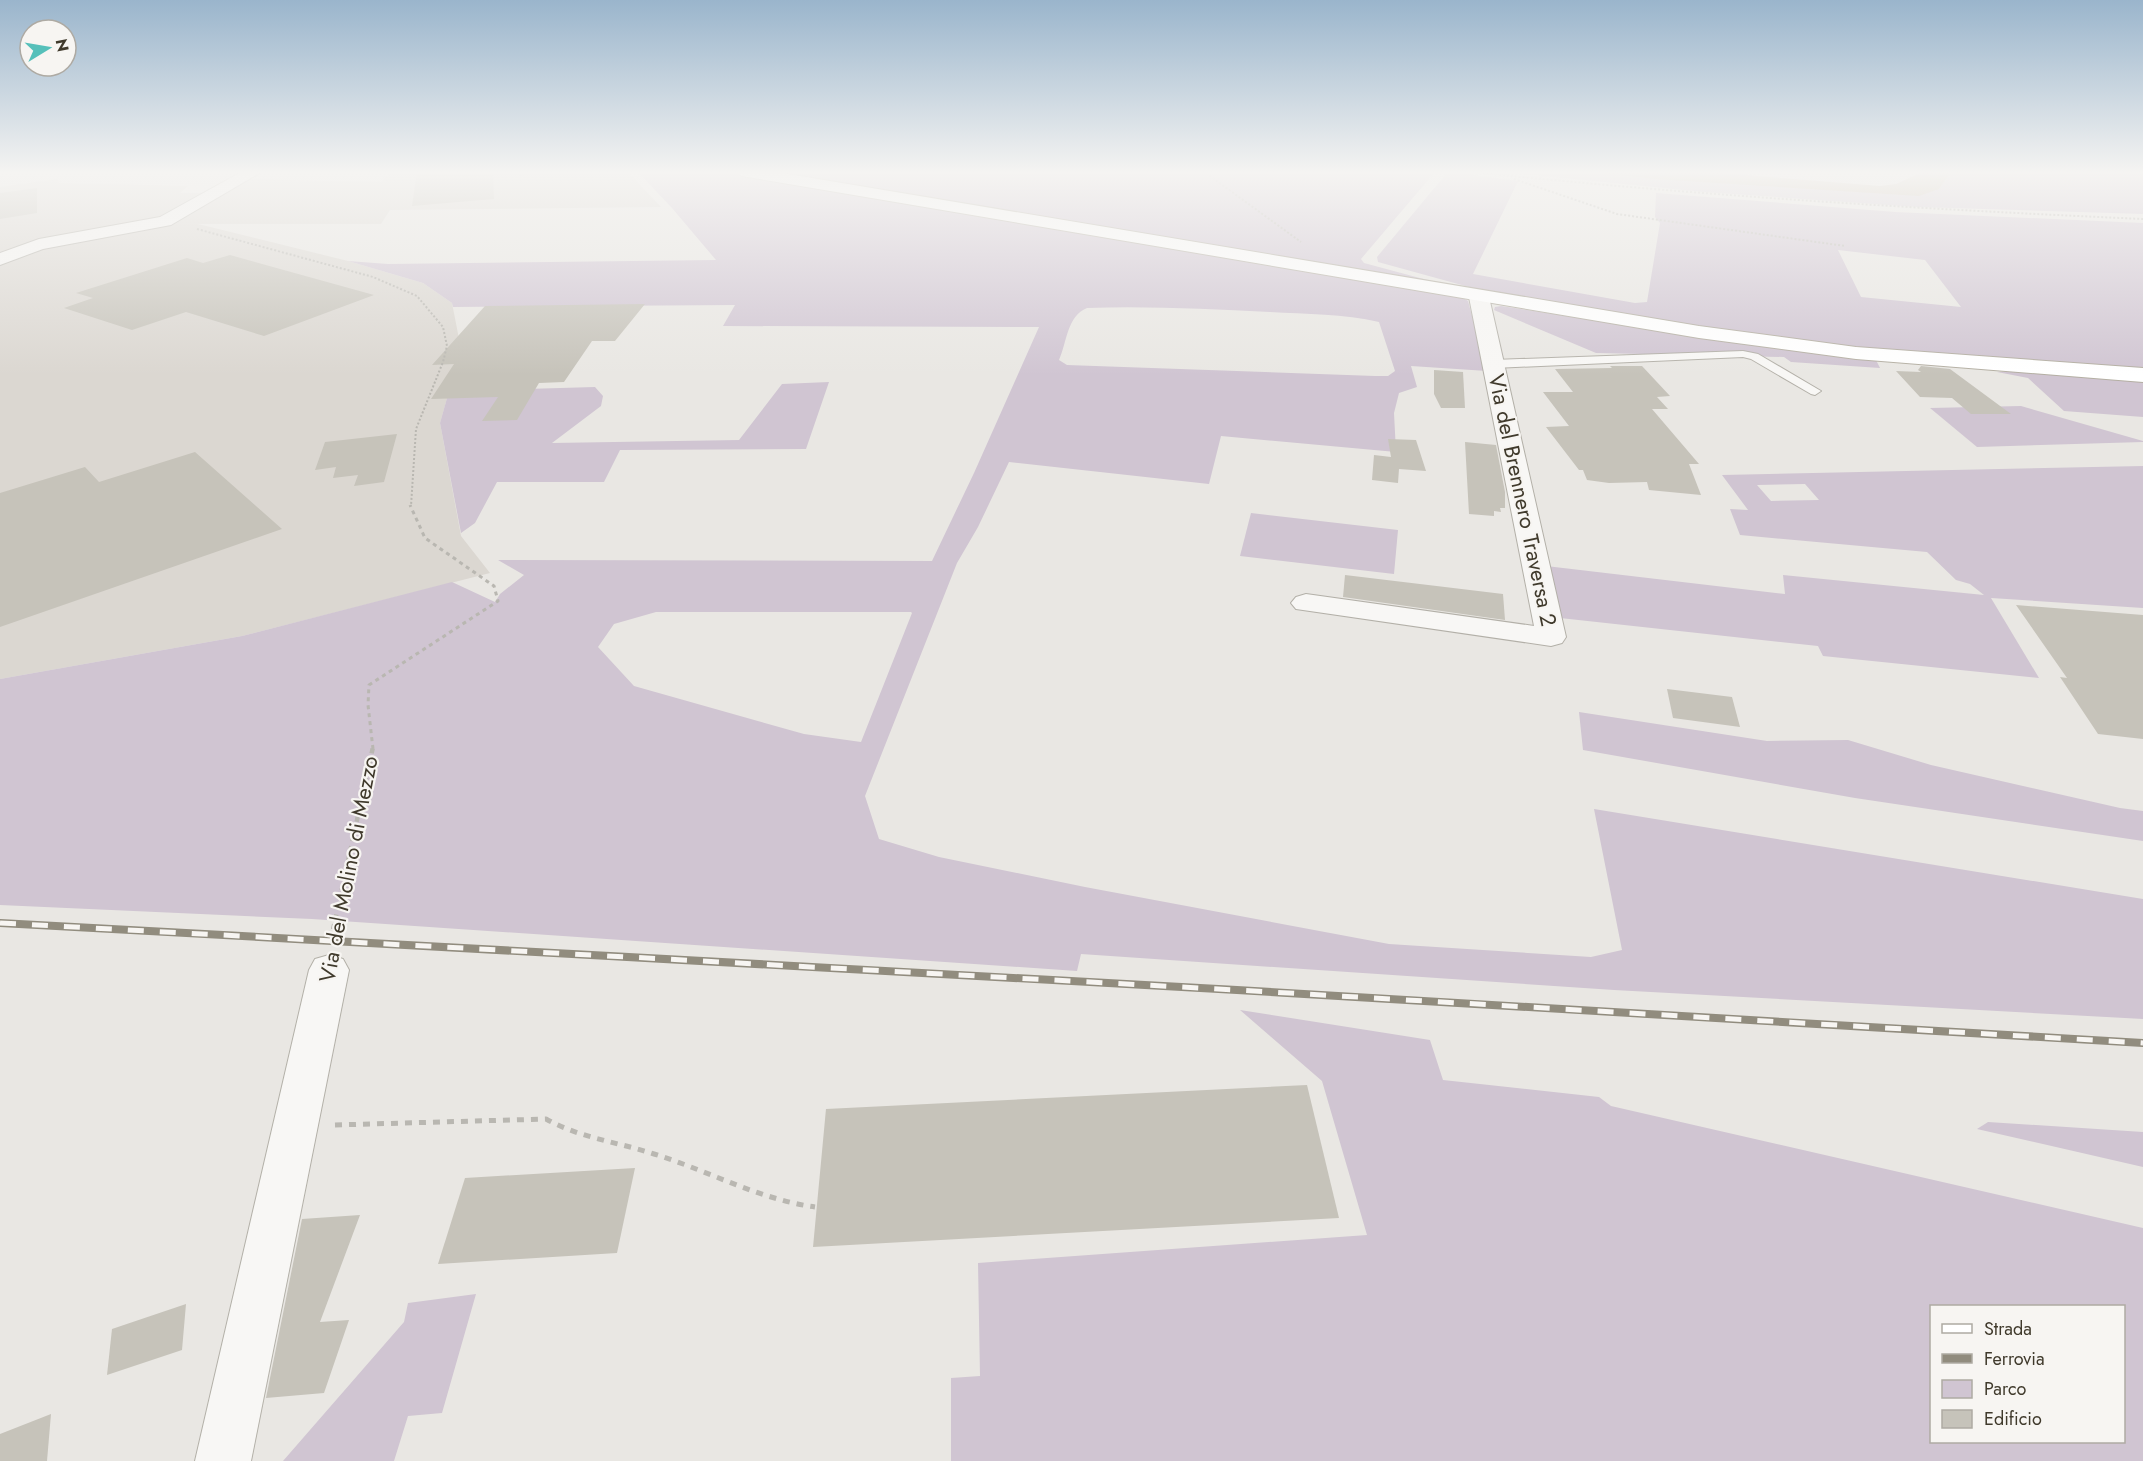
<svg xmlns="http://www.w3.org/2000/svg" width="2143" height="1461" viewBox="0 0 2143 1461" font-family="Jost,sans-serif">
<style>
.built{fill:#dbd7d1}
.green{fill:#d0c5d2;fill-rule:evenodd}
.water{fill:#c5b7a2}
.building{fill:#c6c3ba}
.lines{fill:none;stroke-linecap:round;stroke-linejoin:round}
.lane-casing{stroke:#b3b0a8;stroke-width:2}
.street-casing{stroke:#b3b0a8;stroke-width:2}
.primary-casing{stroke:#b4afa3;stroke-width:2}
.path-far3{stroke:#b9b7b1;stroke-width:2;stroke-dasharray:2 2;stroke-linecap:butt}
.path-far2{stroke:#b9b7b1;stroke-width:3;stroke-dasharray:4 4;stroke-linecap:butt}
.path-far1{stroke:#b9b7b1;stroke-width:4.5;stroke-dasharray:5 5;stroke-linecap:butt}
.path{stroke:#b9b7b1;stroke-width:5;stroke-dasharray:7 7;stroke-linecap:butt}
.lane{fill:#f8f7f5;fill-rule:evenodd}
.street{fill:#f8f7f5;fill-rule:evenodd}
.primary{fill:#fff;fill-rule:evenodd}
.rail-casing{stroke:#918c7e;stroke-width:8}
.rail{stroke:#f7f5f2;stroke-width:5;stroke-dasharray:16;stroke-linecap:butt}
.labels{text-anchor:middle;stroke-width:4.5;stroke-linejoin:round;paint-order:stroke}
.street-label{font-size:22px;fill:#403a2c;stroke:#f7f5f2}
</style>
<rect width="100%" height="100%" fill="#e9e7e3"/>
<!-- built -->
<path class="built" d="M 392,171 L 627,171 L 661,207 L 390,210 L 381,224 L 198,224 L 348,261 L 423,283 L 452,303 L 461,349 L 440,423 L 461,536 L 490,573 L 242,636 L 0,679 L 0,187 L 57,179 L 59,183 L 188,186 L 180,193 L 217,193 L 243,179 L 381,182 Z"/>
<!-- green -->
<g class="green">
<path d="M 637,171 L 721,171 L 1463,298 L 1468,301 L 1487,371 L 1411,366 L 1417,387 L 1399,393 L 1394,413 L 1396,452 L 1221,436 L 1209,484 L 1009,462 L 978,527 L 957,563 L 865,796 L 879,839 L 939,857 L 1085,887 L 1389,944 L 1591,957 L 1622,950 L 1594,809 L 2143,899 L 2143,1019 L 1614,990 L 1081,954 L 1077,971 L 312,919 L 0,905 L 0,679 L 242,636 L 452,582 L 495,602 L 500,594 L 524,575 L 498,560 L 932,561 L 974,473 L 1039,327 L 723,326 L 735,305 L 453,307 L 452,303 L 423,283 L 348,261 L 388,264 L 716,260 L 672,208 ZM 1087,308 C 1148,306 1209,309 1270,312 C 1306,314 1344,314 1379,322 L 1395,371 L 1388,376 L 1375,376 L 1067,365 L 1059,360 C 1067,342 1067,316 1087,308 ZM 656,612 L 911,612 L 912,613 L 861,742 L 804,734 L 634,686 L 598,647 L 614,624 Z"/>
<path d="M 765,171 L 1432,171 L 1434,173 L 1361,259 L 1364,263 L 1457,288 Z"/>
<path d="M 1495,171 L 1580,171 L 1654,179 L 1939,189 L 1950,172 L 1956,171 L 2143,171 L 2143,214 L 1918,207 L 1704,192 Z"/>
<path d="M 1452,172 L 1518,181 L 1473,274 L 1635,303 L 1647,302 L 1660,223 L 1655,217 L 1656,193 L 1895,212 L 2143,223 L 2143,371 L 1889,351 L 1812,343 L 1690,326 L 1472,290 L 1469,287 L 1378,262 L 1377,257 L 1446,174 ZM 1838,250 L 1925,260 L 1961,307 L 1861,297 Z"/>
<path d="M 1501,306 L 1748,344 L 1876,360 L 1880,368 L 1791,362 L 1784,357 L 1596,353 L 1494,310 L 1495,307 Z"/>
<path d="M 2017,371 L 2143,381 L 2143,417 L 2064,411 L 2028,378 L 1997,372 Z"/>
<path d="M 829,382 L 806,449 L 620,450 L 604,482 L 497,482 L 475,523 L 461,533 L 440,423 L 449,391 L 595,387 L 603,396 L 601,406 L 552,443 L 739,440 L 782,384 Z"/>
<path d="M 2021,406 L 2143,441 L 2143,442 L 1977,447 L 1930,408 Z"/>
<path d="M 2143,466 L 2143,608 L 1991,598 L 2039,678 L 1823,656 L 1818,646 L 1560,618 L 1546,566 L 1785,594 L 1783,575 L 1984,595 L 1970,584 L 1956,580 L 1927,552 L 1740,535 L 1730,509 L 1748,510 L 1722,475 ZM 1805,484 L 1819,500 L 1771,501 L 1757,485 Z"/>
<path d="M 1251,513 L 1398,530 L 1394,574 L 1240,556 Z"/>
<path d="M 1579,712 L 1767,741 L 1848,740 L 1931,765 L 2120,808 L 2143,811 L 2143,841 L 1855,798 L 1583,750 Z"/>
<path d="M 1240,1010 L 1430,1040 L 1443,1080 L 1599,1097 L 1611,1106 L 2143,1228 L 2143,1461 L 951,1461 L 951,1378 L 980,1376 L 978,1263 L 1367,1235 L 1322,1081 ZM 2124,1306 L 2124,1442 L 1932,1442 L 1932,1306 Z"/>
<path d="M 1988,1122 L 2143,1132 L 2143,1167 L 1977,1129 Z"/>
<path d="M 476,1294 L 442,1413 L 408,1416 L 394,1461 L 283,1461 L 404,1322 L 408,1303 Z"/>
</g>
<!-- water -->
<path class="water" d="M 1580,171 L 1696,171 L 1880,186 L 1896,184 L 1924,171 L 1956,171 L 1950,173 L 1939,189 L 1919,196 L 1654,179 Z"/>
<!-- building -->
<g class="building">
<path d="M 417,171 L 493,171 L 494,199 L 412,206 Z"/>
<path d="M 37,188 L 37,213 L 0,219 L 0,193 Z"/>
<path d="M 230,255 L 374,295 L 264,336 L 186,312 L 132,330 L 64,308 L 93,298 L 76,293 L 187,258 L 203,263 Z"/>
<path d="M 645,304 L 615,341 L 592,341 L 564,382 L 539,383 L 517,420 L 482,421 L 498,397 L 431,399 L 454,364 L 432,365 L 485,306 Z"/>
<path d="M 1610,366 L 1642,366 L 1670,396 L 1657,397 L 1668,409 L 1652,409 L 1699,464 L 1689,464 L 1701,495 L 1649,490 L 1647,482 L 1609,483 L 1587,480 L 1583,470 L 1579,470 L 1546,427 L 1569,426 L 1543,392 L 1573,392 L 1555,369 L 1612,368 Z"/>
<path d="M 1921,366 L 1950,369 L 2011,414 L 1971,414 L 1952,398 L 1920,397 L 1896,371 L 1921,372 L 1918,370 Z"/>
<path d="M 1434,370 L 1463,372 L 1465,408 L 1441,408 L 1434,394 Z"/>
<path d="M 397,434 L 384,482 L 354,486 L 358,475 L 333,478 L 336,467 L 315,470 L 325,442 Z"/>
<path d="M 1388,439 L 1416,440 L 1426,471 L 1399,469 L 1398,483 L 1372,480 L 1374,455 L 1391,457 Z"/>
<path d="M 1465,442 L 1496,445 L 1505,492 L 1505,508 L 1500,508 L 1501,512 L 1494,511 L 1494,516 L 1469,514 Z"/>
<path d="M 195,452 L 282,529 L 0,627 L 0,493 L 85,467 L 99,482 Z"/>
<path d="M 1345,575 L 1503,594 L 1505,620 L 1343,597 Z"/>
<path d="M 2016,605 L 2143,615 L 2143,739 L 2098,734 L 2060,677 L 2067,678 Z"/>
<path d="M 1667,689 L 1732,697 L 1740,727 L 1673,718 Z"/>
<path d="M 1307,1085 L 1339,1218 L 813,1247 L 826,1109 Z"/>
<path d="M 635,1168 L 617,1253 L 438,1264 L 465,1178 Z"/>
<path d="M 360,1215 L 320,1322 L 349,1320 L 324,1393 L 266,1398 L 302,1219 Z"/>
<path d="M 186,1304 L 182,1350 L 107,1375 L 112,1329 Z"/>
<path d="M 51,1414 L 47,1461 L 0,1461 L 0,1434 Z"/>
</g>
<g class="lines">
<defs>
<g id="lane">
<path d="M 517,171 L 527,171 L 521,175 Z"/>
<path d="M 1743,351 L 1758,354 L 1821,391 L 1815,395 L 1811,394 L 1751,359 L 1743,357 L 1494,368 L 1488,364 L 1494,360 Z"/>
</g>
<g id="street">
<path d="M 243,171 L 263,171 L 171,225 L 43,249 L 0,265 L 0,253 L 39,239 L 160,217 Z"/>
<path d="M 1479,291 L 1486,293 L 1489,297 L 1566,637 L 1562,643 L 1551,646 L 1296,609 L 1291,603 L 1296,597 L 1306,594 L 1534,626 L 1469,297 L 1472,293 Z"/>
<path d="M 329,955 L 343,959 L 349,970 L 251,1461 L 195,1461 L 309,970 L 315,959 Z"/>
</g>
<path id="primary" d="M 734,171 L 770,171 L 1699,326 L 1856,347 L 2143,368 L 2143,382 L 1856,359 L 1699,338 L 742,176 Z"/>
</defs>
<!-- lane casing -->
<use href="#lane" class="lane-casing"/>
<!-- street casing -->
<use href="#street" class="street-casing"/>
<!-- primary casing -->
<use href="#primary" class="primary-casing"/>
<!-- path-far3 -->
<g class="path-far3">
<path d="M 1203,171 L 1301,242"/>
<path d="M 1463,171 C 1689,195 1916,209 2143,219"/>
<path d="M 1514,179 L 1617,214 L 1845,246"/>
<path d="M 197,229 L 373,277 L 417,296 L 443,327 L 447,346 L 443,362 L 416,429 L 411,506"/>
</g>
<!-- path-far2 -->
<path class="path-far2" d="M 373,749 L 368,705 L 369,685 L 498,601 L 494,586 L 425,538 L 410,505"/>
<!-- path-far1 -->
<path class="path-far1" d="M 331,939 L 373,747"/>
<!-- path -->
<path class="path" d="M 335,1125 L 546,1119 C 580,1138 618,1142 654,1154 C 709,1171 758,1199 815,1207"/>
<!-- lane -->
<use href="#lane" class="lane"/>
<!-- street -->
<use href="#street" class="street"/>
<!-- primary -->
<use href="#primary" class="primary"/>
<defs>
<path id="rail" d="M 0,923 L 1237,990 L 2143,1043"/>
</defs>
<!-- rail casing -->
<use href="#rail" class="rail-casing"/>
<!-- rail -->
<use href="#rail" class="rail"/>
</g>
<!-- sky -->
<linearGradient id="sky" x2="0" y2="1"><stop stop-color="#9ab5cc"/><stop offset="0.46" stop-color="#f5f4f2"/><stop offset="1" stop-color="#f5f4f2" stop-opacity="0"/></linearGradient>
<rect width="2143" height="375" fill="url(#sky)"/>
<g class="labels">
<!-- street labels -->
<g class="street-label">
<text transform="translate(1523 500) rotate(78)" y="8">Via del Brennero Traversa 2</text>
<text transform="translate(348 869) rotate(-79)" y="8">Via del Molino di Mezzo</text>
</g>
</g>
<!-- legend -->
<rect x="1930" y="1305" width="195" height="138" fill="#f7f5f2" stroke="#aeaaa3" stroke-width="1.5"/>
<rect x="1942" y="1324" width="30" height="9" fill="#ffffff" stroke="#aeaaa3" stroke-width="1.5"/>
<text x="1984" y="1335" font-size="18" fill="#403a2c">Strada</text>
<rect x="1942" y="1354" width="30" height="9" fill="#918c7e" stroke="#aeaaa3" stroke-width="1.5"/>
<text x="1984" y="1365" font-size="18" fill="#403a2c">Ferrovia</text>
<rect x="1942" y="1380" width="30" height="18" fill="#d0c5d2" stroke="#aeaaa3" stroke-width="1.5"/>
<text x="1984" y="1395" font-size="18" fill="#403a2c">Parco</text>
<rect x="1942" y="1410" width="30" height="18" fill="#c6c3ba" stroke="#aeaaa3" stroke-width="1.5"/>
<text x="1984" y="1425" font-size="18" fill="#403a2c">Edificio</text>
<!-- north arrow -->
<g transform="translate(48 48) rotate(79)"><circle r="28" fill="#f7f5f2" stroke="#aeaaa3" stroke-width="1.5"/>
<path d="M0-4.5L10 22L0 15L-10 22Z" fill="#56c0ba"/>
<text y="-9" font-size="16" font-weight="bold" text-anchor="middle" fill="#403a2c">N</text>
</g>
</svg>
